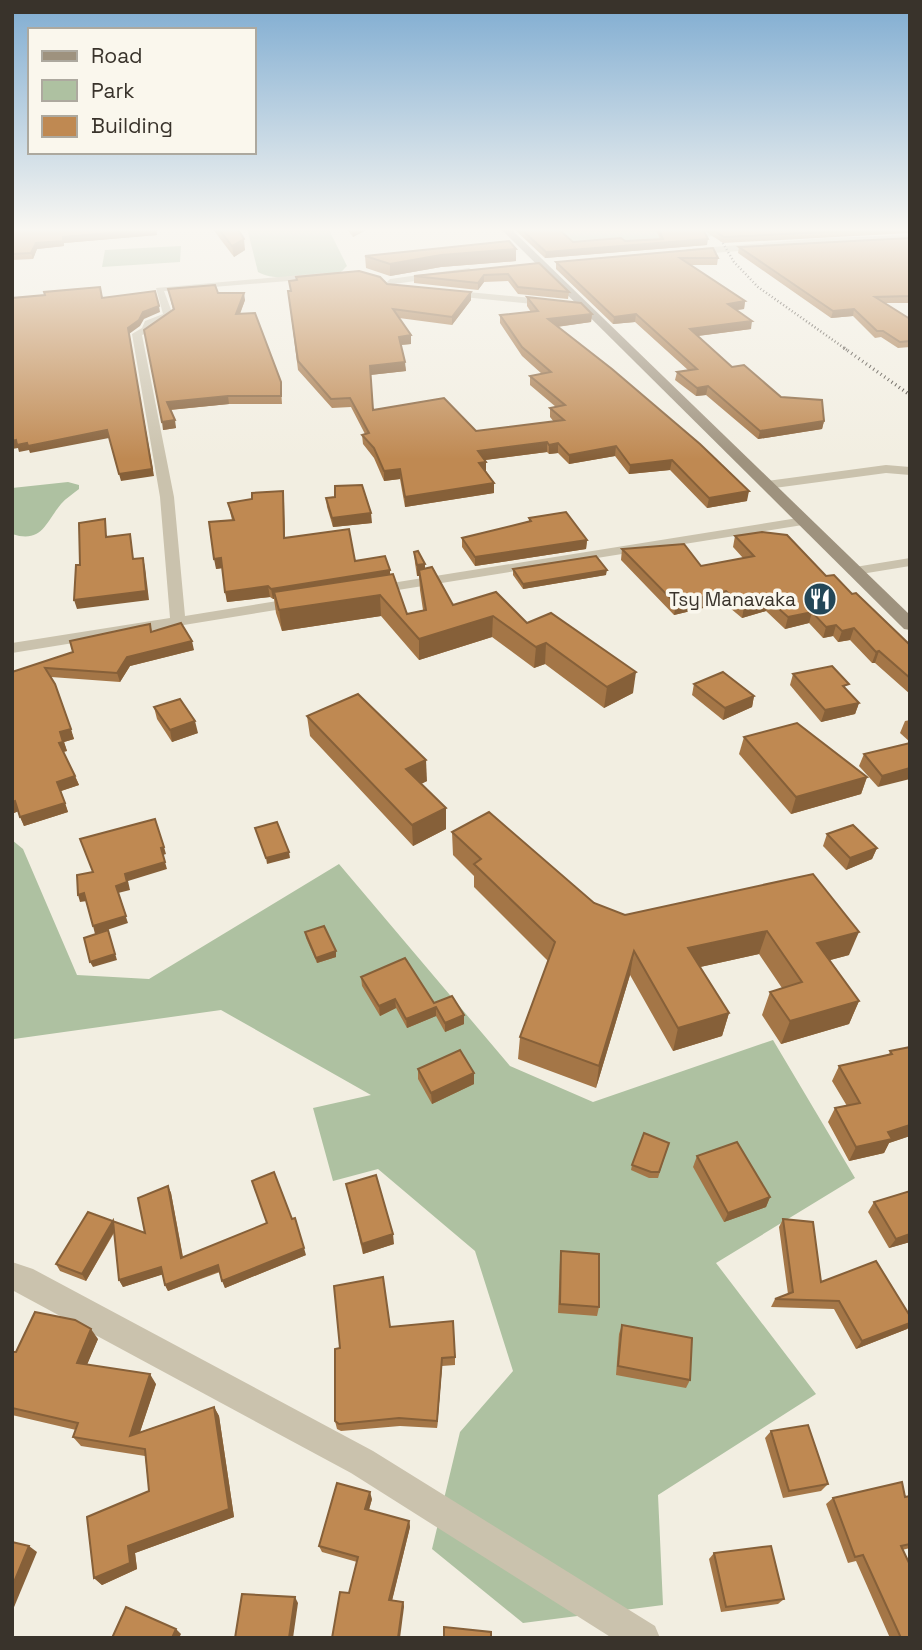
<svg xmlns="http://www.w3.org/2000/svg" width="922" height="1650" viewBox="0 0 922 1650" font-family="'Space Grotesk',sans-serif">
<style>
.green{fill:#aec1a1}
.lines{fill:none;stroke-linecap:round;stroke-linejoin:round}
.stream{stroke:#81a0ae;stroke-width:3.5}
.street{fill:#cac2ad;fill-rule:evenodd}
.secondary{fill:#9e927e;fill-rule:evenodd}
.rail-far1{stroke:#39332b;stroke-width:2.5;stroke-dasharray:1 2.5;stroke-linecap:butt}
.rail{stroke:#39332b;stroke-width:3.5;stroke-dasharray:1 3.5;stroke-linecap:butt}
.wall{fill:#a47647}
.shaded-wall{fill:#866039}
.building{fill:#bf8952;stroke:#866039;stroke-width:2}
.labels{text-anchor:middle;stroke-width:7;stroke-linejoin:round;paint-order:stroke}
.far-poi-label{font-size:19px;fill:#39332b;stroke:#faf7ed;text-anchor:end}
</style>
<rect width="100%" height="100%" fill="#f2eee1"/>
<!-- green -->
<g class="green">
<path d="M 247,228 L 328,228 L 347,266 C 347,266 340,273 339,274 C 325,280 271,281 258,272 Z"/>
<path d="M 526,228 L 711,228 L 719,236 L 576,243 L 559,231 Z"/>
<path d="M 181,246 L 180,262 L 102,267 L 105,250 Z"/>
<path d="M 68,482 L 79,485 L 79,489 C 73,494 66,498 61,504 C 46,522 42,544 12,534 L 12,488 Z"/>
<path d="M 12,840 L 23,849 L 77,975 L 149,979 L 339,864 L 510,1066 L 593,1102 L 773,1040 L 855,1178 L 716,1263 L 816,1394 L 658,1495 L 663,1605 L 523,1623 L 432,1549 L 460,1432 L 513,1371 L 475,1251 L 378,1169 L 333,1181 L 313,1108 L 371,1095 L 221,1010 L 14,1039 Z"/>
</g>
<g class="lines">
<!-- stream -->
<path class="stream" d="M 640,228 L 667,231"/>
<!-- street -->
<g class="street">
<path d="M 910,235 L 910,241 L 827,244 L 687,255 L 683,252 L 687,249 L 827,238 Z"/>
<path d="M 469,268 L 474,271 L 472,273 L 394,284 L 413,288 L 415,290 L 410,293 L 383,286 L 390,279 Z"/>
<path d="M 323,273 L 328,276 L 326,278 L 164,291 L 173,315 L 154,325 L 151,332 L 142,335 L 174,497 L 185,616 L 302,597 L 307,599 L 310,602 L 307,605 L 12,653 L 12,643 L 170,618 L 160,497 L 132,334 L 142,328 L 145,321 L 163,314 L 156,288 Z"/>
<path d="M 447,290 L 553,300 L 558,303 L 553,306 L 444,295 L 442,293 Z"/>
<path d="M 886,465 L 910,467 L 910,475 L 886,473 L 767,489 L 760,485 L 767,481 Z"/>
<path d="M 804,517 L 811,521 L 809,524 L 373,594 L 366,590 L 373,586 Z"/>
<path d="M 910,558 L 910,566 L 855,575 L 848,571 L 855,567 Z"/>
<path d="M 12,1262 L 33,1269 L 373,1451 L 655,1626 L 660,1638 L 612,1638 L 351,1473 L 12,1290 Z"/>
</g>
<!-- secondary -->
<path class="secondary" d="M 500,228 L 510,228 L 910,615 L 910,630 L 904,629 Z"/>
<!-- rail-far1 -->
<path class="rail-far1" d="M 714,228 L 734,262 L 758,287 L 847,350"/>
<!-- rail -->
<path class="rail" d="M 844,348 L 910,395"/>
</g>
<!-- wall -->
<g class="wall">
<path d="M 212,228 L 237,228 L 245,250 L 234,257 Z"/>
<path d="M 346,228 L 370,228 L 353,237 Z"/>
<path d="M 513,228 L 557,228 L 573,242 L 625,241 L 660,239 L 655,228 L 910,228 L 910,233 L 723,243 L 702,229 L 707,245 L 545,258 Z"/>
<path d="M 12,229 L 156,229 L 157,235 L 64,243 L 64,246 L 37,249 L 33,259 L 12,260 Z"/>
<path d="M 910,238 L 910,303 L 885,303 L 910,319 L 910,347 L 898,348 L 881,337 L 875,338 L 853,316 L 831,318 L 738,253 L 739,247 Z"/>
<path d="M 713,248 L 718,258 L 717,265 L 691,265 L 745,301 L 744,309 L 737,310 L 751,329 L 698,336 L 732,367 L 781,397 L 824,421 L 822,429 L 758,439 L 706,395 L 696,396 L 675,380 L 677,372 L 688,370 L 635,322 L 613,324 L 556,269 L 556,262 Z"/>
<path d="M 516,249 L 516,261 L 441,267 L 390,276 L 366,268 L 365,256 Z"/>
<path d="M 539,263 L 569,292 L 568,299 L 518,294 L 508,281 L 484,282 L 478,290 L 414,283 L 414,276 Z"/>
<path d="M 387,284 L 471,292 L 471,300 L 452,325 L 399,318 L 411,335 L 411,344 L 401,345 L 406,371 L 370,375 L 373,410 L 476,431 L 554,422 L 550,417 L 550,408 L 556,407 L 530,385 L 530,376 L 542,374 L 522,356 L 500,323 L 500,315 L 531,312 L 527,306 L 527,297 L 592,314 L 591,322 L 557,327 L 747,501 L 707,508 L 670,470 L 629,474 L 615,456 L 569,464 L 558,453 L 549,454 L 547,452 L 484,460 L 486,471 L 494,483 L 494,493 L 405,507 L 400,479 L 384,481 L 374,458 L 363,444 L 362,435 L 365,434 L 351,407 L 332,408 L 298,370 L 288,291 Z"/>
<path d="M 168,289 L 218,293 L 245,300 L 240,314 L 281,389 L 282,404 L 229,404 L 170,410 L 176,428 L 163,430 L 173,310 Z"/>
<path d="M 283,491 L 285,538 L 355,561 L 390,574 L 407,614 L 423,610 L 420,590 L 419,576 L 417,576 L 415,563 L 414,552 L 425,569 L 453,605 L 527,623 L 633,693 L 604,708 L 545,664 L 534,668 L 492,637 L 419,660 L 381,616 L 282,631 L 276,613 L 274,599 L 273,599 L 270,597 L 227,602 L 222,568 L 216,569 L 232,520 L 228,503 L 252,499 Z"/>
<path d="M 326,498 L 372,523 L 333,527 L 327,507 Z"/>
<path d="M 529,518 L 587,540 L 586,549 L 475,566 L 462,547 L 462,538 L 529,522 Z"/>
<path d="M 735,536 L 826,576 L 852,594 L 910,645 L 910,694 L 875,663 L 872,663 L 850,640 L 838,642 L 833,636 L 823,638 L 809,623 L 785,629 L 766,611 L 742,618 L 724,603 L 674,615 L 621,560 L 622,549 L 701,566 L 743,558 L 733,547 Z"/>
<path d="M 513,569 L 606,575 L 523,589 L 513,575 Z"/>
<path d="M 150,624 L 152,632 L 194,650 L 130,666 L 120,682 L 51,677 L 74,739 L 64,742 L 67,751 L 63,752 L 75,776 L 79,785 L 61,791 L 68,812 L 24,826 L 18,811 L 14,813 L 12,811 L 12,672 L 73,652 Z"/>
<path d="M 793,674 L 847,690 L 859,703 L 855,714 L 821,722 L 790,685 Z"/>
<path d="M 694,684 L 754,696 L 752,707 L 723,720 L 692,695 Z"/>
<path d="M 154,707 L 198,733 L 172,742 L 157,719 Z"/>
<path d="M 307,716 L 427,781 L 421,784 L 446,808 L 446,829 L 413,846 L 310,736 Z"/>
<path d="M 910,720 L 910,742 L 900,733 L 905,721 Z"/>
<path d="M 744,737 L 867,777 L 861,794 L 791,814 L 739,754 Z"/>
<path d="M 910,743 L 878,787 L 859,766 L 864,754 Z"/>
<path d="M 452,832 L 594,903 L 625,915 L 813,874 L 849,955 L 830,960 L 859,1001 L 849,1024 L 781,1044 L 762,1015 L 770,992 L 782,988 L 759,954 L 700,967 L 729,1013 L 722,1036 L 673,1051 L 630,975 L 596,1088 L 518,1059 L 520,1037 L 548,961 L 474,887 L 474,876 L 453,855 Z"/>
<path d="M 827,834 L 877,848 L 872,859 L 846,870 L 823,846 Z"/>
<path d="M 305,932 L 336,957 L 317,963 L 306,938 Z"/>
<path d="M 361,977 L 464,1015 L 464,1024 L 445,1032 L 436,1016 L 407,1028 L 396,1008 L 380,1016 L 362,986 Z"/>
<path d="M 910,1047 L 910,1136 L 889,1143 L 884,1153 L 849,1161 L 828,1122 L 835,1108 L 847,1106 L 832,1081 L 839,1066 L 889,1055 L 890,1051 Z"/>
<path d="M 418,1069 L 474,1073 L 474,1084 L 432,1104 L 418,1079 Z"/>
<path d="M 669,1143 L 658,1178 L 649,1178 L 631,1170 L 632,1165 Z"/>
<path d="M 697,1156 L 770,1197 L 766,1207 L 724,1222 L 693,1167 Z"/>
<path d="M 346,1184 L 394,1244 L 363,1254 Z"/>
<path d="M 168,1186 L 171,1193 L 183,1257 L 306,1255 L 225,1288 L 220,1272 L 168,1291 L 165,1285 L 163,1274 L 123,1287 L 119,1280 L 114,1233 L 86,1281 L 60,1271 L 56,1264 L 88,1212 L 145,1233 Z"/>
<path d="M 874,1202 L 910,1242 L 889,1248 L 868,1212 Z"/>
<path d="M 783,1219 L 821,1282 L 910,1316 L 910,1326 L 907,1329 L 856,1349 L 834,1309 L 771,1307 L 775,1299 L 788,1294 L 779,1227 Z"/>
<path d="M 561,1251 L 599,1307 L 597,1316 L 558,1313 L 560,1261 Z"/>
<path d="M 622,1325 L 690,1380 L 686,1388 L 616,1375 L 619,1334 Z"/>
<path d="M 390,1327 L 455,1357 L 455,1365 L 442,1366 L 437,1428 L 400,1426 L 341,1431 L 337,1429 L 335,1421 L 340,1348 Z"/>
<path d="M 98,1339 L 87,1364 L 156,1384 L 140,1432 L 214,1407 L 219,1416 L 234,1517 L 135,1553 L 137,1569 L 102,1585 L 94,1578 L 149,1491 L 145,1456 L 81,1446 L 73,1437 L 76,1430 L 12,1415 L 12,1352 L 16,1352 Z"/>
<path d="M 771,1431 L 828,1484 L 821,1491 L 783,1498 L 765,1438 Z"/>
<path d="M 910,1496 L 910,1548 L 902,1550 L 910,1638 L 890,1638 L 856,1561 L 848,1563 L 826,1504 L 833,1498 Z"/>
<path d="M 372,1499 L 369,1510 L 409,1521 L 410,1527 L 392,1600 L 403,1602 L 404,1607 L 349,1593 L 357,1562 L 322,1552 L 319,1546 Z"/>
<path d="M 714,1553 L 784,1599 L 778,1604 L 721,1612 L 709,1559 Z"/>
</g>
<!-- shaded-wall -->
<g class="shaded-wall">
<path d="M 356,228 L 370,228 L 353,237 L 352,230 Z"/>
<path d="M 156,229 L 157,235 L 64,243 L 64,246 L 37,249 L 33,259 L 31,253 L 36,243 L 63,237 Z"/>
<path d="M 244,239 L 245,250 L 234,257 L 232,246 Z"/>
<path d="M 708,239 L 707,245 L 545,258 L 546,252 Z"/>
<path d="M 516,249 L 516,261 L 441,267 L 390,276 L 390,264 L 441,255 Z"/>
<path d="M 484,275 L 484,282 L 478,290 L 478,283 Z"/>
<path d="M 471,292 L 471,300 L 452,325 L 452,317 Z"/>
<path d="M 244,293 L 245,300 L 237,321 L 236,314 Z"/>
<path d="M 745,301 L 744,309 L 727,311 L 728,304 Z"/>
<path d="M 159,306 L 160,312 L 144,319 L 140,326 L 129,334 L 154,476 L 121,481 L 119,474 L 128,328 L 143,312 Z"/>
<path d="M 854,309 L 853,316 L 831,318 L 833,311 Z"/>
<path d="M 592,314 L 591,322 L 548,328 L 548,319 Z"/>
<path d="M 636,314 L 635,322 L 613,324 L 614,317 Z"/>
<path d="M 752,321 L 751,329 L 689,337 L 690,329 Z"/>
<path d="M 411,335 L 411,344 L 399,345 L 399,337 Z"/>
<path d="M 405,362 L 406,371 L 370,375 L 370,366 Z"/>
<path d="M 708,386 L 706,395 L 696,396 L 697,388 Z"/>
<path d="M 228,396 L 229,404 L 168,410 L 167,402 Z"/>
<path d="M 175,420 L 176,428 L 163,430 L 162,422 Z"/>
<path d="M 824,421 L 822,429 L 758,439 L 760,431 Z"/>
<path d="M 107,430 L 109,438 L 30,453 L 29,450 L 19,452 L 18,448 L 12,449 L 12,441 Z"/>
<path d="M 547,442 L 547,452 L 478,461 L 478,451 Z"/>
<path d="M 558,443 L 558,453 L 549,454 L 549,445 Z"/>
<path d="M 616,446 L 615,456 L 569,464 L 569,455 Z"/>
<path d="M 672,460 L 670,470 L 629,474 L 630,465 Z"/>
<path d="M 486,462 L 486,472 L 479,463 Z"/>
<path d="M 400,469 L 400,479 L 384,481 L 384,471 Z"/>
<path d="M 494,483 L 494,493 L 405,507 L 405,497 Z"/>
<path d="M 283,491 L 284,501 L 285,548 L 284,538 Z"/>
<path d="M 749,491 L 747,501 L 707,508 L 709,498 Z"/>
<path d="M 371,513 L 372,523 L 333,527 L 332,518 Z"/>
<path d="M 587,540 L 586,549 L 475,566 L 475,557 Z"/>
<path d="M 143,558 L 145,567 L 149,600 L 77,609 L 74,600 Z"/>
<path d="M 221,558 L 223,568 L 216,569 L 214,559 Z"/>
<path d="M 425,564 L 425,575 L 419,570 L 419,576 L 417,576 L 417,565 Z"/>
<path d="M 390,570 L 390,581 L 274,592 L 274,599 L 273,599 L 271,589 Z"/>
<path d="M 607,570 L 606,575 L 523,589 L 523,584 Z"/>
<path d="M 268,586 L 270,597 L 227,602 L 225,592 Z"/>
<path d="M 726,591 L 724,603 L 674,615 L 676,604 Z"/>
<path d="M 380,595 L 381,616 L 282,631 L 279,610 Z"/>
<path d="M 769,600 L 766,611 L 742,618 L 744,607 Z"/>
<path d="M 812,612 L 809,623 L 785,629 L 788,617 Z"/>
<path d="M 493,616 L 492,637 L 419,660 L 419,639 Z"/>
<path d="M 836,625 L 833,636 L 823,638 L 826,627 Z"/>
<path d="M 854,628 L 850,640 L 838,642 L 842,631 Z"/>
<path d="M 192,641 L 194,650 L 130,666 L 120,682 L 117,673 L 127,657 Z"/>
<path d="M 546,643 L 545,664 L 534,668 L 536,647 Z"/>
<path d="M 879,651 L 875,663 L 872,663 L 876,652 Z"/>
<path d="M 636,672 L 633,693 L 604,708 L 607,687 Z"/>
<path d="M 754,696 L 752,707 L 723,720 L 725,708 Z"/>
<path d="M 859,703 L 855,714 L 821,722 L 825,710 Z"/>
<path d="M 195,721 L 198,733 L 172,742 L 170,730 Z"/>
<path d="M 71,729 L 74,739 L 64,742 L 67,751 L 62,752 L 59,743 L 60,732 Z"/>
<path d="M 426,760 L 427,781 L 408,790 L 406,769 Z"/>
<path d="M 910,768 L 910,779 L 878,787 L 882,776 Z"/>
<path d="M 75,776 L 79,785 L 61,791 L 57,782 Z"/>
<path d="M 867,777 L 861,794 L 791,814 L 796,797 Z"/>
<path d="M 15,801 L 19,811 L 14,813 L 12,810 L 12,802 Z"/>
<path d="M 65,803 L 68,812 L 24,826 L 20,817 Z"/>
<path d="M 446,808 L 446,829 L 413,846 L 412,825 Z"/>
<path d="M 164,847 L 166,854 L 163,855 L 161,848 Z"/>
<path d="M 877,848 L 872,859 L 846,870 L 850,858 Z"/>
<path d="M 289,852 L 290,858 L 267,864 L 266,858 Z"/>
<path d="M 165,862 L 167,869 L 128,881 L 130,890 L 118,893 L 128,923 L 95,934 L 93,926 L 116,886 L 125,874 Z"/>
<path d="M 84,893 L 87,901 L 80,902 L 78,895 Z"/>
<path d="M 108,930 L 117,960 L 93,967 L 90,962 Z"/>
<path d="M 767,931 L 759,954 L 682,971 L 688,948 Z"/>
<path d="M 859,932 L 849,955 L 808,966 L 817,943 Z"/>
<path d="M 336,951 L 336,957 L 317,963 L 316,958 Z"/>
<path d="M 634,951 L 630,975 L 596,1088 L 599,1066 Z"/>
<path d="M 395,999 L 396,1008 L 380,1016 L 379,1006 Z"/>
<path d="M 859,1001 L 849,1024 L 781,1044 L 790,1021 Z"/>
<path d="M 436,1007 L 436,1016 L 407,1028 L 406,1019 Z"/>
<path d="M 729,1013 L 722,1036 L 673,1051 L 678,1028 Z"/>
<path d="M 464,1015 L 464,1024 L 445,1032 L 445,1023 Z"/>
<path d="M 474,1073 L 474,1084 L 432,1104 L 431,1093 Z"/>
<path d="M 910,1125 L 910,1136 L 889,1143 L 884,1153 L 849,1161 L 856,1147 L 888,1132 Z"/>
<path d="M 168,1186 L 171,1193 L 184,1264 L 181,1258 Z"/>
<path d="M 770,1197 L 766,1207 L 724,1222 L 728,1213 Z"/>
<path d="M 113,1221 L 116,1228 L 86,1281 L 82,1274 Z"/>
<path d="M 393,1234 L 394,1244 L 363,1254 L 362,1244 Z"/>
<path d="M 910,1234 L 910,1242 L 889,1248 L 896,1239 Z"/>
<path d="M 304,1248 L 306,1255 L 225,1288 L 222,1281 Z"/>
<path d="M 218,1265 L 220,1271 L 168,1291 L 165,1285 Z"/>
<path d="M 161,1267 L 164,1274 L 123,1287 L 119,1280 Z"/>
<path d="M 910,1323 L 910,1326 L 907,1329 L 856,1349 L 862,1341 Z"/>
<path d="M 91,1329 L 98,1339 L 84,1372 L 77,1363 Z"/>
<path d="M 442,1358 L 442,1366 L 437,1428 L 437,1421 Z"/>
<path d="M 150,1374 L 156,1384 L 136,1444 L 130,1436 Z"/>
<path d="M 214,1407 L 219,1416 L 234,1517 L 135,1553 L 137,1569 L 102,1585 L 94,1578 L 128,1546 Z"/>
<path d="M 370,1492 L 372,1499 L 367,1516 L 365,1509 Z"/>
<path d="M 409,1521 L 410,1527 L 391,1605 L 389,1600 Z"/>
<path d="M 29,1546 L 37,1552 L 12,1612 L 12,1587 Z"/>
<path d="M 295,1597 L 298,1603 L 293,1638 L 289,1638 Z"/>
<path d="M 403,1602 L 404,1607 L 400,1638 L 398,1638 Z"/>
<path d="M 176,1629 L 181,1634 L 179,1638 L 172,1638 Z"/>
</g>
<!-- building -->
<g class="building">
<path d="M 18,228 L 156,228 L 156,229 L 63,237 L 63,241 L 36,243 L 31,253 L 12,254 L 12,229 Z"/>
<path d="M 218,228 L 237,228 L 244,239 L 232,246 Z"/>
<path d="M 520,228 L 557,228 L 573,242 L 621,238 L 625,241 L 663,239 L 658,228 L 702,228 L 708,239 L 546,252 Z"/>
<path d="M 710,228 L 905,228 L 724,237 Z"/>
<path d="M 910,238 L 910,296 L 875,297 L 910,319 L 910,341 L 900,342 L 883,331 L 877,331 L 854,309 L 833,311 L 739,247 Z"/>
<path d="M 509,241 L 516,249 L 441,255 L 390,264 L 365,256 Z"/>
<path d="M 713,248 L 718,258 L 680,258 L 745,301 L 728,304 L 752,321 L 690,329 L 732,367 L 744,365 L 781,397 L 822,400 L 824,421 L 760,431 L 708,386 L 697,388 L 677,372 L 697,369 L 636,314 L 614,317 L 556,262 Z"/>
<path d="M 539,263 L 569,292 L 518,287 L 508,274 L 484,275 L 478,283 L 414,276 Z"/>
<path d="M 359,271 L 380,277 L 387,284 L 471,292 L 452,317 L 393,309 L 411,335 L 399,337 L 405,362 L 370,366 L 373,410 L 444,398 L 476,431 L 564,420 L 550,408 L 565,405 L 530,376 L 551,372 L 522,347 L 500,315 L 538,311 L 527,297 L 581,303 L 592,314 L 548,319 L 612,369 L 700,444 L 749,491 L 709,498 L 672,460 L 630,465 L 616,446 L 569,455 L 558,443 L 549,445 L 547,442 L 478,451 L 486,462 L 479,463 L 494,483 L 405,497 L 400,469 L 384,471 L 374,448 L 362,435 L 369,433 L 350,398 L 331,399 L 298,361 L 288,291 L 291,291 L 289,281 L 297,280 L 296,277 Z"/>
<path d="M 215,285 L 218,293 L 244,293 L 236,314 L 255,313 L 281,382 L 281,396 L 228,396 L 167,402 L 175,420 L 162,422 L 144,330 L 174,309 L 168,289 Z"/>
<path d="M 100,287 L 102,298 L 155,291 L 159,306 L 143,312 L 139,320 L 128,328 L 152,469 L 119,474 L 107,430 L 28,446 L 27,443 L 17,445 L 16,440 L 12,441 L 12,298 L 45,295 L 44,292 Z"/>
<path d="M 362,485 L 371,513 L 332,518 L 326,498 L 335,497 L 335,486 Z"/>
<path d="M 283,491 L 284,538 L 349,529 L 355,561 L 385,556 L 390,570 L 271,589 L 268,586 L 225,592 L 221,558 L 214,559 L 209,522 L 234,520 L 228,503 L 252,499 L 252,493 Z"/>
<path d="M 566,512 L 587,540 L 475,557 L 462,538 L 531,521 L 529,518 Z"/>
<path d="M 105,519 L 106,537 L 130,534 L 133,559 L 143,558 L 146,591 L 74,600 L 76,565 L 80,565 L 79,523 Z"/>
<path d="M 762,532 L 787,535 L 826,576 L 834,575 L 852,594 L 856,593 L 910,645 L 910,678 L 879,651 L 876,652 L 854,628 L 842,631 L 836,625 L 826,627 L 812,612 L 788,617 L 769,600 L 744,607 L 726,591 L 676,604 L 622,549 L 684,544 L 701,566 L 754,556 L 735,536 Z"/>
<path d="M 418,551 L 425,564 L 417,565 L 414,552 Z"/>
<path d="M 596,556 L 607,570 L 523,584 L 513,569 Z"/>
<path d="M 432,567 L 453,605 L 496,592 L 527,623 L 551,613 L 636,672 L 607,687 L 546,643 L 536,647 L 493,616 L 419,639 L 380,595 L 279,610 L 274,592 L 393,574 L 407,614 L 426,610 L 419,570 Z"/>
<path d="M 181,623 L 192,641 L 127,657 L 117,673 L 45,668 L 55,684 L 71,729 L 60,732 L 63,742 L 59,743 L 75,776 L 57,782 L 65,803 L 20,817 L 15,801 L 12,802 L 12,672 L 73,652 L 70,641 L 140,626 L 150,624 L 151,632 Z"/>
<path d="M 832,666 L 849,684 L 843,686 L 859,703 L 825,710 L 793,674 Z"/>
<path d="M 723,672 L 754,696 L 725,708 L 694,684 Z"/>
<path d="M 358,694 L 426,760 L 406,769 L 446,808 L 412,825 L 307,716 Z"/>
<path d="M 180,699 L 195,721 L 170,730 L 154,707 Z"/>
<path d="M 797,723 L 867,777 L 796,797 L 744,737 Z"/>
<path d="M 910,743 L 910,768 L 882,776 L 864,754 Z"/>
<path d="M 489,812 L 594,903 L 625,915 L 813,874 L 859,932 L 817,943 L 859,1001 L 790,1021 L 770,992 L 802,982 L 767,931 L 688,948 L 729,1013 L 678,1028 L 634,951 L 599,1066 L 520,1037 L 555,942 L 474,864 L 481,859 L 452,832 Z"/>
<path d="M 155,819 L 164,847 L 161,848 L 165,862 L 125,874 L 127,882 L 116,886 L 126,916 L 93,926 L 84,893 L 78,895 L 77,875 L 93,872 L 80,839 Z"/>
<path d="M 277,822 L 289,852 L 266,858 L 255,828 Z"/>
<path d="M 853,825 L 877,848 L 850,858 L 827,834 Z"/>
<path d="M 324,926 L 336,951 L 316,958 L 305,932 Z"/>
<path d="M 108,930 L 115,954 L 90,962 L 84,938 Z"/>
<path d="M 405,958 L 434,1003 L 452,996 L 464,1015 L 445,1023 L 436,1007 L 406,1019 L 395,999 L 379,1006 L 361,977 Z"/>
<path d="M 910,1047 L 910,1125 L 888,1132 L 892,1139 L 856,1147 L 835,1108 L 860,1103 L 839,1066 L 892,1054 L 890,1051 Z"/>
<path d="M 460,1050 L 474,1073 L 431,1093 L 418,1069 Z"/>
<path d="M 644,1133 L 669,1143 L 659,1172 L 651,1172 L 632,1165 Z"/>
<path d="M 737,1142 L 770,1197 L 728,1213 L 697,1156 Z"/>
<path d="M 274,1172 L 292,1219 L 295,1218 L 304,1248 L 222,1281 L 218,1265 L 165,1285 L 161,1267 L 119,1280 L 113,1221 L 82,1274 L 56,1264 L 88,1212 L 145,1233 L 138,1198 L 168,1186 L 181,1258 L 267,1223 L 252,1181 Z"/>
<path d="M 376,1175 L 393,1234 L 362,1244 L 346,1184 Z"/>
<path d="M 910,1191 L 910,1234 L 896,1239 L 874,1202 Z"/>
<path d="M 783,1219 L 813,1222 L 821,1282 L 876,1261 L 910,1316 L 910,1323 L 862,1341 L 839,1301 L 775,1299 L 793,1292 Z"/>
<path d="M 561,1251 L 599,1254 L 599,1307 L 560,1304 Z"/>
<path d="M 383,1277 L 390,1327 L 453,1321 L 455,1357 L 442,1358 L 437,1421 L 399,1418 L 339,1424 L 335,1421 L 335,1349 L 340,1348 L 334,1286 Z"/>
<path d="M 35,1312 L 75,1320 L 91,1329 L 77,1363 L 150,1374 L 130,1436 L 214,1407 L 229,1509 L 128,1546 L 130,1563 L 94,1578 L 87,1517 L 149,1491 L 145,1449 L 73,1437 L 78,1423 L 12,1408 L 12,1352 L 16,1352 Z"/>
<path d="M 622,1325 L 692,1338 L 690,1380 L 618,1366 Z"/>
<path d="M 808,1425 L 828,1484 L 789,1491 L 771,1431 Z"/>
<path d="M 902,1482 L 905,1497 L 910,1496 L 910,1544 L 901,1546 L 910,1565 L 910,1638 L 901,1638 L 863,1555 L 855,1557 L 833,1498 Z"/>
<path d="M 337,1483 L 370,1492 L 365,1509 L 409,1521 L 389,1600 L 403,1602 L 398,1638 L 332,1638 L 340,1592 L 349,1593 L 358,1557 L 319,1546 Z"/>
<path d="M 12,1542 L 29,1546 L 12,1587 Z"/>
<path d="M 771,1546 L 784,1599 L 726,1607 L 714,1553 Z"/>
<path d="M 242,1594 L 295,1597 L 289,1638 L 235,1638 Z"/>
<path d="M 126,1607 L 176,1629 L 172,1638 L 112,1638 Z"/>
<path d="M 444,1627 L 491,1632 L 491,1638 L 444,1638 Z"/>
</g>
<!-- sky -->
<linearGradient id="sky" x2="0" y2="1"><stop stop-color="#7facd1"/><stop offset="0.5" stop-color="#f9f7f2"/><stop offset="1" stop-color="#f9f7f2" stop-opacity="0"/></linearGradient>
<rect width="922" height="459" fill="url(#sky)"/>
<!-- icons -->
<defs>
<symbol id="restaurant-disc" viewBox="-11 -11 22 22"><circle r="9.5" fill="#234758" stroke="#faf7ed"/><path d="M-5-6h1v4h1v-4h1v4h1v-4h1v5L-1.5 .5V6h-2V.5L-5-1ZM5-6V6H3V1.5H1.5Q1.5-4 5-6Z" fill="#fff"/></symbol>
</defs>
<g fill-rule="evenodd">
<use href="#restaurant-disc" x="801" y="580" width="38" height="38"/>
</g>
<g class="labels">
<!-- far-poi labels -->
<g class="far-poi-label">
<text x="796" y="606">Tsy Manavaka</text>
</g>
</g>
<!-- border -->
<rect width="922" height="1650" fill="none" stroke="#39332b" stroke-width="28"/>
<!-- legend -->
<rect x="28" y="28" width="228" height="126" fill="#faf7ed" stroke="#ada99f" stroke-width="2"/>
<rect x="42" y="51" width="35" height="10" fill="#9e927e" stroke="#ada99f" stroke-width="2"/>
<text x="91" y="63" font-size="21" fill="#39332b">Road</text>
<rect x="42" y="80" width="35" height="21" fill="#aec1a1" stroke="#ada99f" stroke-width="2"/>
<text x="91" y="98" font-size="21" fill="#39332b">Park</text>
<rect x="42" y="116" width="35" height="21" fill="#bf8952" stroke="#ada99f" stroke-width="2"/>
<text x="91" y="133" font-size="21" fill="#39332b">Building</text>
</svg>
